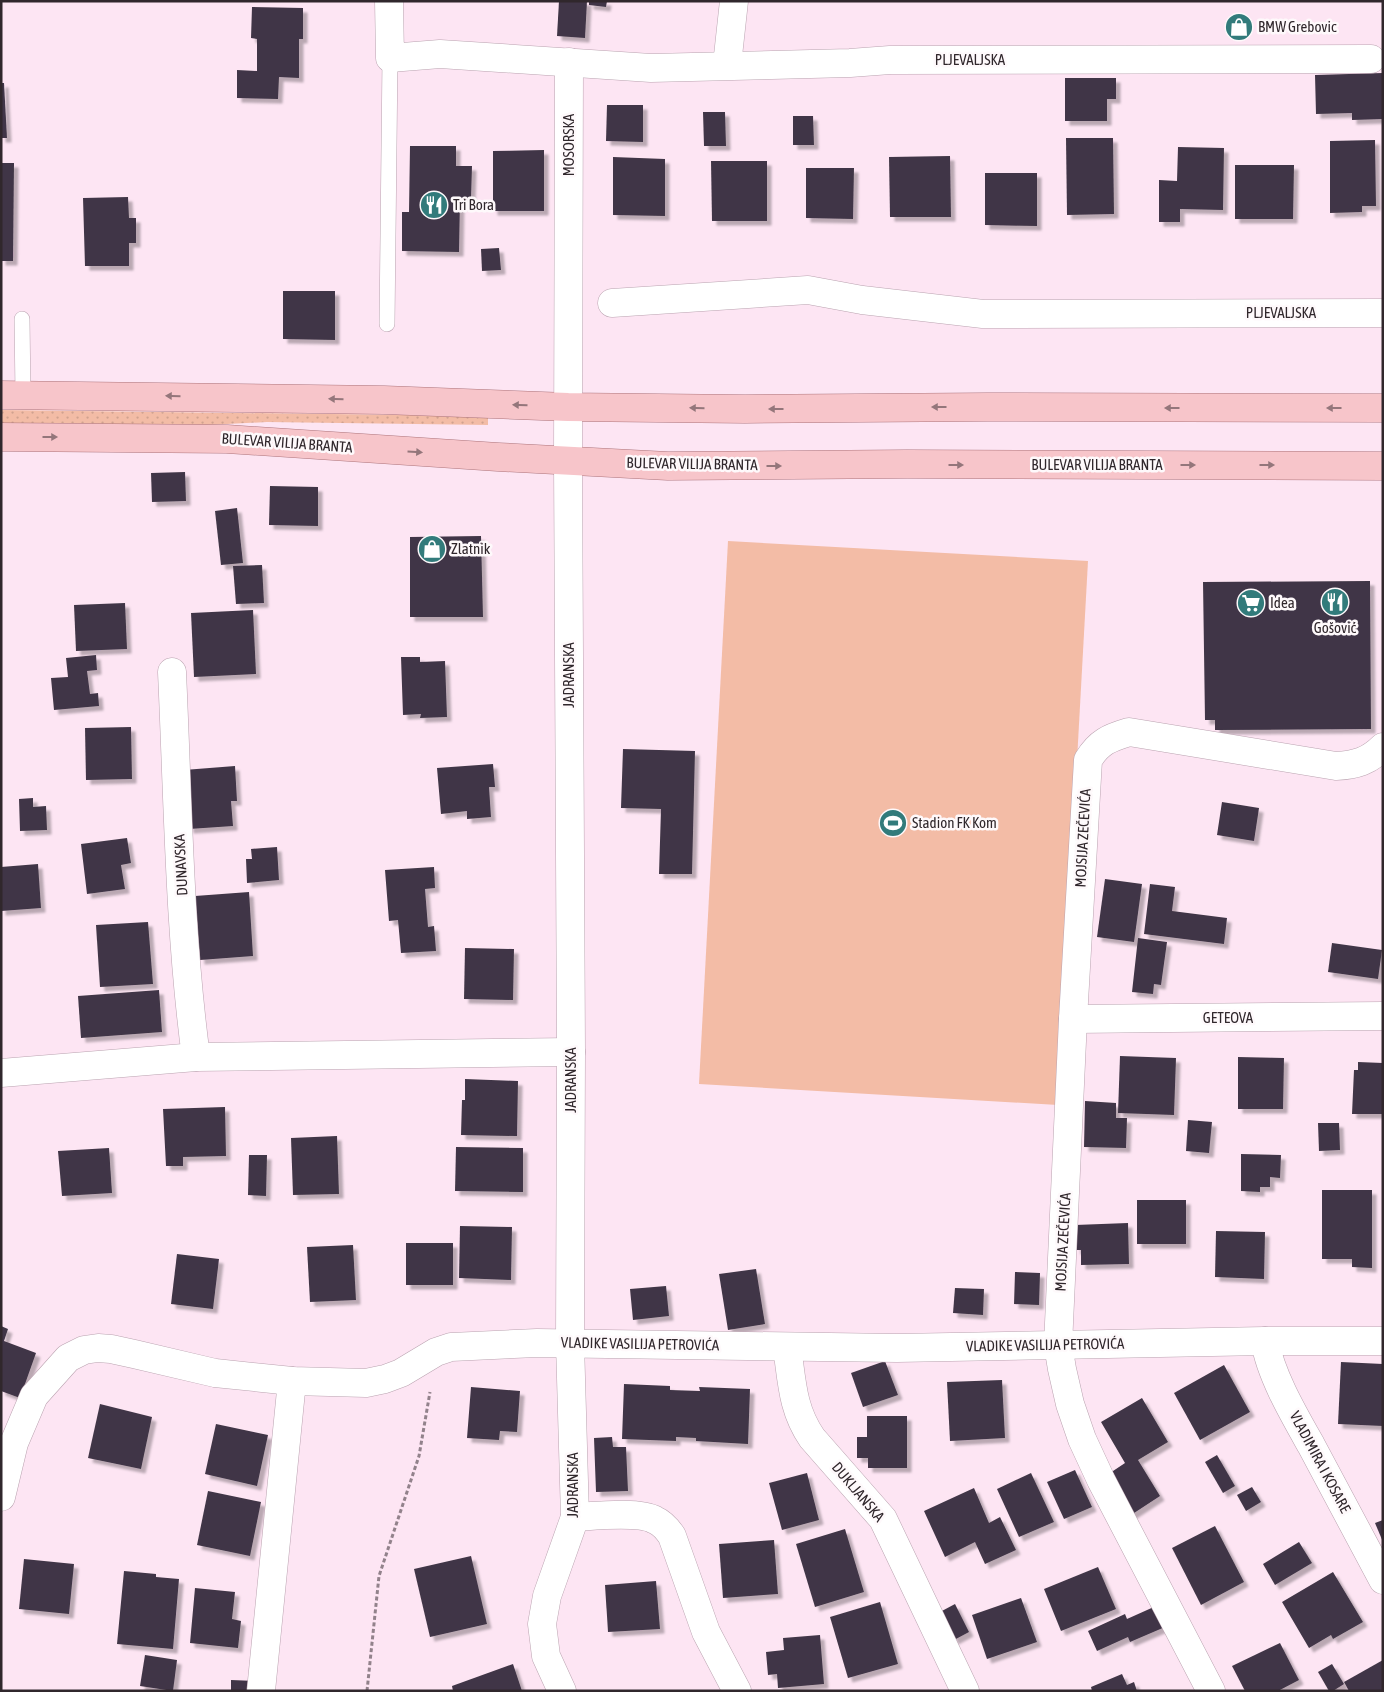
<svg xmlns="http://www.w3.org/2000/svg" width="1384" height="1692" viewBox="0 0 1384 1692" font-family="'Asap Condensed',sans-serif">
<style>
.grass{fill:url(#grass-dots)}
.park{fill:#f3bca6}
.building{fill:#403646;filter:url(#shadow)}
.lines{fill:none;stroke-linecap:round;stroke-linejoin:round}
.lane-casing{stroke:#baa3b0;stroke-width:16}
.street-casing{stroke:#baa3b0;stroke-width:29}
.primary-casing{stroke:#ad757c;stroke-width:29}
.path{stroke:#92828b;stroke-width:3;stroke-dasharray:4 2.5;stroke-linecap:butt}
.lane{stroke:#fff;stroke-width:15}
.street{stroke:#fff;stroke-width:28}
.primary{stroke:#f7c5ca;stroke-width:28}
.oneway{fill:#94767b}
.labels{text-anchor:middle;stroke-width:5;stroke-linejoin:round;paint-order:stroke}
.poi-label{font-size:15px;fill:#30272c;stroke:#fef9fb;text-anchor:start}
.street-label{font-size:15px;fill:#30272c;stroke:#fef9fb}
</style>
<defs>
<pattern id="grass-dots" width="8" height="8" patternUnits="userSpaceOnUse" patternTransform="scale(1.25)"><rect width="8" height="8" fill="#f3bca6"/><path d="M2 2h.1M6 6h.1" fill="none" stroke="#d1a28f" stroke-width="1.8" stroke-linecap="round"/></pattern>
<filter id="shadow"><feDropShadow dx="4.5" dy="4.5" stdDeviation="1" flood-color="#0004"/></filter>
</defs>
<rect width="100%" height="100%" fill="#fde5f3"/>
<!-- grass -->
<path class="grass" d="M 1,410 L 488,416 L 488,425 L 267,422 L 188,426 L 1,431 Z"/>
<!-- park -->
<path class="park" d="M 728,541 L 1088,561 L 1058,1105 L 699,1084 Z"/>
<!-- building -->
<g class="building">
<path d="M 559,1 L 587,1 L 585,38 L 557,36 Z"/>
<path d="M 589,1 L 607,1 L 606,7 L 589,5 Z"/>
<path d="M 252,7 L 303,8 L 303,39 L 299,39 L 299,78 L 279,77 L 278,99 L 237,98 L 237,70 L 257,71 L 257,39 L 251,38 Z"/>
<path d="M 1383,73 L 1383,119 L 1352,120 L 1352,113 L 1316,114 L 1315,75 Z"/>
<path d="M 1065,78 L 1116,78 L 1116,99 L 1107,99 L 1107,121 L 1065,121 Z"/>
<path d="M 1,83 L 4,83 L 7,138 L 1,138 Z"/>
<path d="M 607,105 L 643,105 L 643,142 L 606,141 Z"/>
<path d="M 703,112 L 725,112 L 726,146 L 704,146 Z"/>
<path d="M 793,116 L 813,116 L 814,145 L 793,145 Z"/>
<path d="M 1066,138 L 1113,138 L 1114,214 L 1067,215 Z"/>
<path d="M 1375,140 L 1376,206 L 1362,206 L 1362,212 L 1330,213 L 1330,141 Z"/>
<path d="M 410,146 L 456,146 L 456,166 L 472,166 L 471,198 L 460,198 L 459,252 L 402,251 L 402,212 L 409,212 Z"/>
<path d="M 1178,147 L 1224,148 L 1223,210 L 1180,209 L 1180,222 L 1159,222 L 1159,180 L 1177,181 Z"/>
<path d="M 544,150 L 544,211 L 493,211 L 493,151 Z"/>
<path d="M 950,156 L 951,217 L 890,217 L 889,157 Z"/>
<path d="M 613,157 L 665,159 L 665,216 L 613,215 Z"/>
<path d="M 711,161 L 767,161 L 767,221 L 712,221 Z"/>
<path d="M 1,163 L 14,163 L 13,261 L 1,261 Z"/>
<path d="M 1235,165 L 1294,165 L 1293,219 L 1235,219 Z"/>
<path d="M 806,168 L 854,168 L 853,219 L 806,218 Z"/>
<path d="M 985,173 L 1037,173 L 1037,226 L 985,225 Z"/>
<path d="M 128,197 L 129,218 L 136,218 L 136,243 L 129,243 L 129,266 L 85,266 L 83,198 Z"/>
<path d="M 499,248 L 501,270 L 482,271 L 481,249 Z"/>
<path d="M 283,291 L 335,291 L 335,340 L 283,339 Z"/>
<path d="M 185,472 L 186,501 L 152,502 L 151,473 Z"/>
<path d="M 270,486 L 318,487 L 318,526 L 269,525 Z"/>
<path d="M 237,508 L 243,563 L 221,565 L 215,511 Z"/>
<path d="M 481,536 L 483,617 L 410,617 L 410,537 Z"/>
<path d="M 262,565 L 264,603 L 236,604 L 233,566 Z"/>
<path d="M 1370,581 L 1371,729 L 1215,730 L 1215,720 L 1205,720 L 1203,582 Z"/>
<path d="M 125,603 L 127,649 L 76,651 L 74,605 Z"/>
<path d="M 253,610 L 256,674 L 194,677 L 191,613 Z"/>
<path d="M 96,655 L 97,670 L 87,671 L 90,694 L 98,693 L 99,706 L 54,710 L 51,678 L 68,677 L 66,658 Z"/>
<path d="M 401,657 L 420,657 L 420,662 L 445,661 L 447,717 L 420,718 L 421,714 L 403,715 Z"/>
<path d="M 131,727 L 132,779 L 86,780 L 85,728 Z"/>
<path d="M 623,749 L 695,751 L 692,874 L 659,874 L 661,809 L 621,808 Z"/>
<path d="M 493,764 L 495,787 L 489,787 L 491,817 L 467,819 L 467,811 L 441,814 L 437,768 Z"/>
<path d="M 235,766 L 237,801 L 231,801 L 233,826 L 189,829 L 184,770 Z"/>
<path d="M 33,798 L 33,807 L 46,806 L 47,830 L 20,831 L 19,799 Z"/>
<path d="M 1222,802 L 1259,808 L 1254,841 L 1217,835 Z"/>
<path d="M 127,838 L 131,863 L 121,865 L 125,889 L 87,894 L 81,844 Z"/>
<path d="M 277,847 L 279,880 L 247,883 L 246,859 L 252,859 L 251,849 Z"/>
<path d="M 38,864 L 41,908 L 1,911 L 1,867 Z"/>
<path d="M 434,867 L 435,888 L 425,889 L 428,927 L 434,926 L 436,951 L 401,953 L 398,920 L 389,921 L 385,870 Z"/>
<path d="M 1105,879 L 1142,884 L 1134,942 L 1097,937 Z"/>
<path d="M 1150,884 L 1175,887 L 1172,911 L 1227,918 L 1224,944 L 1144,934 Z"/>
<path d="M 249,892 L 253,956 L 200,960 L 195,896 Z"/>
<path d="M 148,922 L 153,984 L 100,987 L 96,925 Z"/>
<path d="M 1138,938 L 1167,942 L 1161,985 L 1154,984 L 1153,994 L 1132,992 Z"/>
<path d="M 1332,943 L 1382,950 L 1378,979 L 1328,972 Z"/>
<path d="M 465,948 L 514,949 L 513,1000 L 464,999 Z"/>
<path d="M 159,990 L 162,1032 L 81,1038 L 78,996 Z"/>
<path d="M 1120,1056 L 1176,1058 L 1174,1115 L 1118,1113 Z"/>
<path d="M 1238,1057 L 1284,1058 L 1283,1109 L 1238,1109 Z"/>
<path d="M 1358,1062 L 1383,1063 L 1383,1114 L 1352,1114 L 1354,1070 L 1358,1070 Z"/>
<path d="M 465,1079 L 518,1081 L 517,1136 L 461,1135 L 462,1100 L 465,1100 Z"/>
<path d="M 1085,1101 L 1116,1103 L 1116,1118 L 1127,1118 L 1126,1148 L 1084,1147 Z"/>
<path d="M 225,1107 L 226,1156 L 183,1157 L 183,1166 L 166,1166 L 163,1109 Z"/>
<path d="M 1188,1120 L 1212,1122 L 1209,1153 L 1186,1151 Z"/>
<path d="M 1318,1123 L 1339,1123 L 1340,1150 L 1319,1151 Z"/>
<path d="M 337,1136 L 339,1194 L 293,1195 L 291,1138 Z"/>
<path d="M 456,1147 L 523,1148 L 523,1192 L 455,1191 Z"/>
<path d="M 109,1148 L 112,1193 L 62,1196 L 58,1151 Z"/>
<path d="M 1241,1154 L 1281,1155 L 1280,1178 L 1270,1177 L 1270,1187 L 1260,1187 L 1260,1192 L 1241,1191 Z"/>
<path d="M 249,1155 L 267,1155 L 266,1196 L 248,1195 Z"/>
<path d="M 1322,1190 L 1372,1190 L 1372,1268 L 1352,1267 L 1352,1259 L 1322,1259 Z"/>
<rect x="1137" y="1200" width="49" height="44"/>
<path d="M 1128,1223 L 1129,1264 L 1081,1265 L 1081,1250 L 1076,1250 L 1075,1225 Z"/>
<path d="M 460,1226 L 512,1227 L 511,1280 L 459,1278 Z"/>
<path d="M 1216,1231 L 1265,1232 L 1264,1279 L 1215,1277 Z"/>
<rect x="406" y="1243" width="47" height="42"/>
<path d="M 353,1245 L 356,1300 L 310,1302 L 307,1247 Z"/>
<path d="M 177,1254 L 219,1259 L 213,1309 L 171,1304 Z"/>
<path d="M 756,1269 L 765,1324 L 728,1330 L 719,1274 Z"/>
<path d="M 1015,1272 L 1040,1273 L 1039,1305 L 1014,1304 Z"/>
<path d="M 666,1286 L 669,1316 L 633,1320 L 630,1289 Z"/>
<path d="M 955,1288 L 984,1289 L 983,1315 L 953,1313 Z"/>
<path d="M 1,1326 L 8,1329 L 4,1341 L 36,1353 L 20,1398 L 1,1391 Z"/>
<path d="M 885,1361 L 898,1395 L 863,1407 L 851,1373 Z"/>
<path d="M 1341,1362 L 1383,1364 L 1383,1426 L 1338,1424 Z"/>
<path d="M 1224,1365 L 1250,1412 L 1200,1440 L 1174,1393 Z"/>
<path d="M 1002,1380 L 1005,1438 L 950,1441 L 947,1382 Z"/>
<path d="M 624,1384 L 670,1386 L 670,1390 L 700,1391 L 699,1387 L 750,1389 L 748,1444 L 696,1441 L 696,1438 L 676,1437 L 676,1441 L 622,1439 Z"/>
<path d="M 471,1387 L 520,1391 L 517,1432 L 500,1431 L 499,1440 L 467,1438 Z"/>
<path d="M 1142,1398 L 1168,1442 L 1138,1460 L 1160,1496 L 1131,1515 L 1107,1475 L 1125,1463 L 1101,1422 Z"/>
<path d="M 100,1404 L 152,1417 L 141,1469 L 88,1458 Z"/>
<path d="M 867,1416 L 907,1416 L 907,1468 L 868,1468 L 868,1458 L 857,1458 L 857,1437 L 867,1437 Z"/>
<path d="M 216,1424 L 268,1435 L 257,1486 L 205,1474 Z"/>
<path d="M 612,1437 L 613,1447 L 626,1447 L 628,1491 L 596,1492 L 594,1438 Z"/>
<path d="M 1217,1455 L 1235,1486 L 1223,1493 L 1205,1462 Z"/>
<path d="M 1075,1470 L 1092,1507 L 1064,1519 L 1047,1482 Z"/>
<path d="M 807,1473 L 819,1520 L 782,1530 L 769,1483 Z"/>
<path d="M 1031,1473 L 1054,1522 L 1019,1537 L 997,1489 Z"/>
<path d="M 1252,1487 L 1261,1502 L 1246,1511 L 1237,1495 Z"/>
<path d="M 974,1488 L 989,1523 L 1000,1517 L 1016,1550 L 985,1564 L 975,1542 L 945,1557 L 924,1511 Z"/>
<path d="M 208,1491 L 261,1502 L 250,1556 L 197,1545 Z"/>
<path d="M 1383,1520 L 1383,1542 L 1375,1523 Z"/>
<path d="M 1215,1526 L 1244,1582 L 1201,1605 L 1172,1548 Z"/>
<path d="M 845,1529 L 864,1592 L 815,1607 L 796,1544 Z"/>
<path d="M 774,1540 L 778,1594 L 723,1598 L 719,1544 Z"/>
<path d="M 1299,1542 L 1312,1563 L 1275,1585 L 1263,1564 Z"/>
<path d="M 471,1556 L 487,1624 L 430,1637 L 414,1569 Z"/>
<path d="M 24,1559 L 74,1564 L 69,1614 L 19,1609 Z"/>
<path d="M 1098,1567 L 1116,1609 L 1061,1631 L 1044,1589 Z"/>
<path d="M 124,1571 L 156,1574 L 156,1577 L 179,1579 L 173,1649 L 117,1644 Z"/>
<path d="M 1333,1572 L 1363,1622 L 1333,1639 L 1331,1635 L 1309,1648 L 1282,1602 Z"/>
<path d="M 656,1581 L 660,1629 L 608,1632 L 605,1585 Z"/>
<path d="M 195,1588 L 235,1592 L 232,1619 L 241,1621 L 238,1648 L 190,1643 Z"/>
<path d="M 1021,1598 L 1037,1642 L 987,1659 L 972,1615 Z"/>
<path d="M 880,1602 L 898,1664 L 848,1678 L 830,1617 Z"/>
<path d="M 955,1604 L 969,1632 L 954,1640 L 940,1612 Z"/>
<path d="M 1156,1606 L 1165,1627 L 1130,1642 L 1128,1637 L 1097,1651 L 1088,1631 L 1125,1614 L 1127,1619 Z"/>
<path d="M 820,1635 L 824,1684 L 778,1688 L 777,1674 L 768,1675 L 766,1652 L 784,1650 L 783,1638 Z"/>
<path d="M 1280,1643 L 1299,1680 L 1278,1691 L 1245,1691 L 1232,1666 Z"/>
<path d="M 145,1655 L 177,1660 L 173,1691 L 140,1686 Z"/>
<path d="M 1383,1660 L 1383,1691 L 1349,1691 L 1344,1682 Z"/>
<path d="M 513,1664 L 522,1691 L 453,1691 L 452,1686 Z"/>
<path d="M 1332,1664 L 1344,1684 L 1333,1691 L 1329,1691 L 1318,1672 Z"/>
<path d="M 1122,1674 L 1127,1685 L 1134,1682 L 1137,1691 L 1092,1691 L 1091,1687 Z"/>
<path d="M 231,1680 L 257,1681 L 257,1691 L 231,1691 Z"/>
</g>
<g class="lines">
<defs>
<g id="lane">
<path d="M 22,319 L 23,395"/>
<path d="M 387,324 L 390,58"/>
</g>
<g id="street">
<path d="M 389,1 L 390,58 L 440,54 L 651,68 L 850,63 L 890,60 L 1371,59"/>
<path d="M 727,65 L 734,1"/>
<path d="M 612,303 L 808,290 L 862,300 L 983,314 L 1383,313"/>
<path d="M 172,672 C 178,800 179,930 196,1057"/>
<path d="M 1073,1019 L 1383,1016"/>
<path d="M 1,1073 L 196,1057 L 571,1052"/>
<path d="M 1265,1341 C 1270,1374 1294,1415 1311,1445 C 1335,1490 1359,1535 1383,1580"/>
<path d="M 787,1347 C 792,1381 792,1409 812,1438 L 883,1519 L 965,1691"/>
<path d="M 1,1497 L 14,1443 L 34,1396 L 68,1358 L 84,1350 L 98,1348 L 111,1349 L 134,1354 L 215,1373 L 292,1381 L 366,1383 L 385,1379 L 401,1373 L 436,1352 L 451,1347 L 537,1343 L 897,1348 L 1265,1341 L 1383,1341"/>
<path d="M 575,1517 C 595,1516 639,1511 655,1520 C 662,1523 668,1530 672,1536 L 706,1632 L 737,1691"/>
<path d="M 261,1691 L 292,1381"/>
<path d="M 562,1691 L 546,1656 L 542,1624 L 547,1596 L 575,1517 L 570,1343 L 571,1052 L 568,460 L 569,62"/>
<path d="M 1211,1691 L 1101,1480 L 1082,1439 L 1070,1404 L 1062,1369 L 1058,1345 L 1073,1019 L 1088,760 C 1099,742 1109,738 1129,732 L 1336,766 C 1356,765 1369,761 1383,747"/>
</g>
<g id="primary">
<path d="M 1,395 L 384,400 L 568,407 L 745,409 L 987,407 L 1383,408"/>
<path d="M 1,437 L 227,439 L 498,457 L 668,466 L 907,464 L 1383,466"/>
</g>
</defs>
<!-- lane casing -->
<use href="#lane" class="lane-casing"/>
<!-- street casing -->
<use href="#street" class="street-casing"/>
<!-- primary casing -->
<use href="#primary" class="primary-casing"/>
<!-- path -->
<path class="path" d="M 367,1691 L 379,1576 L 419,1456 L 430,1392"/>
<!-- lane -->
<use href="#lane" class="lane"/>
<!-- street -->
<use href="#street" class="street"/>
<!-- primary -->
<use href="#primary" class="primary"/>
</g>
<!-- one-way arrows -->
<defs><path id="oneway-solid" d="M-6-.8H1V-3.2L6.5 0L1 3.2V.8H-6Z" transform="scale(1.25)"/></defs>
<g class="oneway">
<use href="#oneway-solid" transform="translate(173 396) rotate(-179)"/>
<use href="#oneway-solid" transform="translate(336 399) rotate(-179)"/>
<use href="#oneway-solid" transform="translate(520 405) rotate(-178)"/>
<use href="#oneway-solid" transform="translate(939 407) rotate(180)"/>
<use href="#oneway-solid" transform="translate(697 408) rotate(-179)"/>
<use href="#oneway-solid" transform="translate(1172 408) rotate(-180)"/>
<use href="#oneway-solid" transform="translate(1334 408) rotate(-180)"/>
<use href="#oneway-solid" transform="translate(776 409) rotate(180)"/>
<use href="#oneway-solid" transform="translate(50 437)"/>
<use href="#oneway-solid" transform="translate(415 452) rotate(4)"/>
<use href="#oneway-solid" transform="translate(956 465)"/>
<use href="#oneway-solid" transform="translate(1188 465)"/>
<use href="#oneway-solid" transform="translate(1267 465)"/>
<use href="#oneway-solid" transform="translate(774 466)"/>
</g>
<!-- icons -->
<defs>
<symbol id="shop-disc" viewBox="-11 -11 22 22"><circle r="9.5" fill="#327b7b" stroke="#fef9fb"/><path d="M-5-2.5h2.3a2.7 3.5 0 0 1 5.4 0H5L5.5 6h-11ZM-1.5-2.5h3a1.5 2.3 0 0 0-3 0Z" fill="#fff"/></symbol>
<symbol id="restaurant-disc" viewBox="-11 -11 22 22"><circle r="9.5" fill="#327b7b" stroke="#fef9fb"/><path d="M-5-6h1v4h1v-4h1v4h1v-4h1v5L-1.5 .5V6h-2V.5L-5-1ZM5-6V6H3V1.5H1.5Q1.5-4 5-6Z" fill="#fff"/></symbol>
<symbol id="supermarket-disc" viewBox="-11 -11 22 22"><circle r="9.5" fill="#327b7b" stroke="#fef9fb"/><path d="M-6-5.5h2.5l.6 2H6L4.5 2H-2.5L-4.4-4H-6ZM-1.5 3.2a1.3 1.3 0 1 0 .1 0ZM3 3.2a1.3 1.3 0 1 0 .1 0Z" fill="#fff"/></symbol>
<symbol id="stadium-disc" viewBox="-11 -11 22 22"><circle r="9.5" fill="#327b7b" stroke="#fef9fb"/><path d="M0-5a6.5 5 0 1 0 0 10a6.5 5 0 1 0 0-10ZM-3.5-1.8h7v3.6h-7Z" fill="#fff"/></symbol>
</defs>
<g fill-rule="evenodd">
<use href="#shop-disc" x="1223" y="11" width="32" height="32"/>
<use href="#restaurant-disc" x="418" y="189" width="32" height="32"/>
<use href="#shop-disc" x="416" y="533" width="32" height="32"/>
<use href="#restaurant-disc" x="1319" y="586" width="32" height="32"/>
<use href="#supermarket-disc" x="1235" y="587" width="32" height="32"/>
<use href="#stadium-disc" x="877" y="807" width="32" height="32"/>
</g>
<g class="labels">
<!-- poi labels -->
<g class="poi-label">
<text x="1258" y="32">BMW Grebovic</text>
<text x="453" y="210">Tri Bora</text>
<text x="451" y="554">Zlatnik</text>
<text x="1270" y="608">Idea</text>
<text x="1335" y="633" text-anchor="middle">Gošović</text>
<text x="912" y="828">Stadion FK Kom</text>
</g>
<!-- street labels -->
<g class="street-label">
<text x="970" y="65">PLJEVALJSKA</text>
<text transform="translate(569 145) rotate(-90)" y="5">MOSORSKA</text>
<text x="1281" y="318">PLJEVALJSKA</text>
<text transform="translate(287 443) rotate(4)" y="5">BULEVAR VILIJA BRANTA</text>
<text transform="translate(692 464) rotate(1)" y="5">BULEVAR VILIJA BRANTA</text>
<text x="1097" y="470">BULEVAR VILIJA BRANTA</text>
<text transform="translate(569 675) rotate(-90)" y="5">JADRANSKA</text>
<text transform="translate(1083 838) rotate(-87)" y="5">MOJSIJA ZEČEVIĆA</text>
<text transform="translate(181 865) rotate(-93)" y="5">DUNAVSKA</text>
<text x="1228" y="1023">GETEOVA</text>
<text transform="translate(571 1080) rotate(-90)" y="5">JADRANSKA</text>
<text transform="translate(1063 1242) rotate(-87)" y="5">MOJSIJA ZEČEVIĆA</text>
<text transform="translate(640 1344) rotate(1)" y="5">VLADIKE VASILIJA PETROVIĆA</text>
<text transform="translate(1045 1345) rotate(-1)" y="5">VLADIKE VASILIJA PETROVIĆA</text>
<text transform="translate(1320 1462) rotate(62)" y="5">VLADIMIRA I KOSARE</text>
<text transform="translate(573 1485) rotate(-90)" y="5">JADRANSKA</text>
<text transform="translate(858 1492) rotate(50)" y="5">DUKLJANSKA</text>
</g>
</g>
<!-- border -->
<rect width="1384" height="1692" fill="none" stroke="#30272c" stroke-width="5"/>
</svg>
